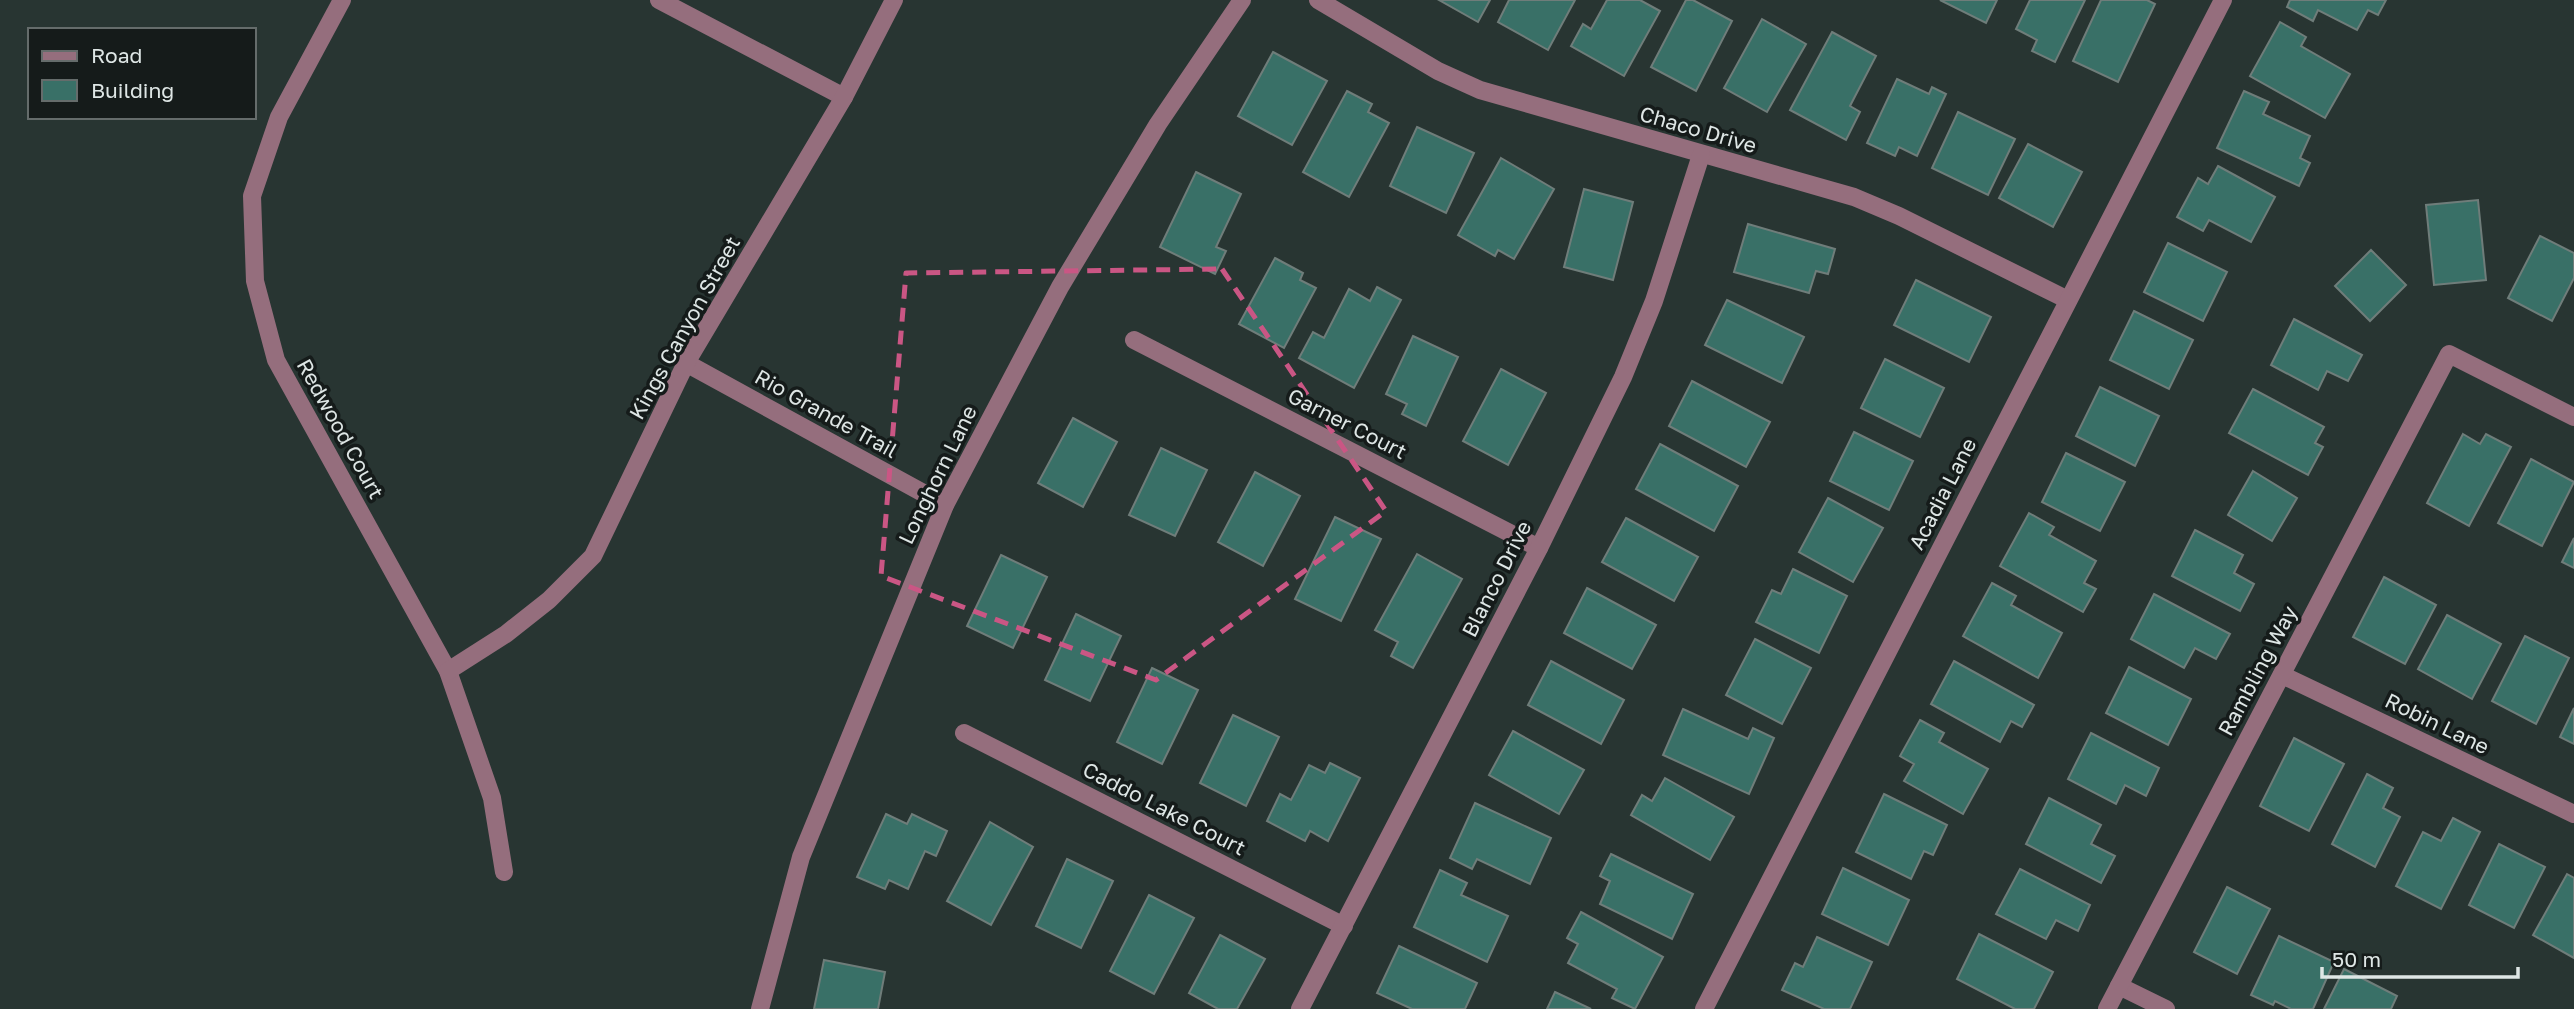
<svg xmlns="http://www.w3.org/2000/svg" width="2574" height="1009" viewBox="0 0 2574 1009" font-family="'Golos Text',sans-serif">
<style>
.building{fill:#397067;stroke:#6f7d7a;stroke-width:2}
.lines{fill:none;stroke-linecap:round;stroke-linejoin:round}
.minor{stroke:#956e7d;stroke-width:18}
.marked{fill:none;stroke:#ca5684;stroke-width:5;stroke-dasharray:14 9;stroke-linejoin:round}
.labels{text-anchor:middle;stroke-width:7;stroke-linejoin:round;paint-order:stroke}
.street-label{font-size:21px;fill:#dee6e5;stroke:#151b1a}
</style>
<rect width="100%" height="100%" fill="#283532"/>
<!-- building -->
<g class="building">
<path d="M 1439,0 L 1490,0 L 1478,22 Z"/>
<path d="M 1509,0 L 1575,0 L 1548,50 L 1498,22 Z"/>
<path d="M 1607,0 L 1640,0 L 1660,11 L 1624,76 L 1571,46 L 1583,24 L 1591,29 Z"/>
<path d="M 1686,0 L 1693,0 L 1732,21 L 1696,91 L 1651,67 Z"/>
<path d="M 1940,0 L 1997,0 L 1986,23 Z"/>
<path d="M 2030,0 L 2085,0 L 2055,62 L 2032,51 L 2037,40 L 2016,29 Z"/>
<path d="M 2101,0 L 2147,0 L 2155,4 L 2118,82 L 2073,61 Z"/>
<path d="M 2290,0 L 2386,0 L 2378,15 L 2368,10 L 2357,30 L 2318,10 L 2313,21 L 2287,7 Z"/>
<path d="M 1762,19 L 1806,44 L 1767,112 L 1724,88 Z"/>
<path d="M 2280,22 L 2306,37 L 2301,46 L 2350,74 L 2325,118 L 2250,76 Z"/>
<path d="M 1832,32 L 1876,56 L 1850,106 L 1860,112 L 1846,140 L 1790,110 Z"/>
<path d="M 1273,52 L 1327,81 L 1292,145 L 1238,116 Z"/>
<path d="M 1897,79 L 1929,94 L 1932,87 L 1946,94 L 1917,156 L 1899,147 L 1895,156 L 1867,143 Z"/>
<path d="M 1347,91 L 1372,104 L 1368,112 L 1389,123 L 1349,197 L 1303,172 Z"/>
<path d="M 2244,91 L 2269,102 L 2263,114 L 2310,136 L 2300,158 L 2310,163 L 2299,186 L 2217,148 Z"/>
<path d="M 1958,112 L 2015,139 L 1988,195 L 1932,168 Z"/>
<path d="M 1417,127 L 1474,153 L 1446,213 L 1390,186 Z"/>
<path d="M 2028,144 L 2082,172 L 2053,227 L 1999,198 Z"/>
<path d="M 1501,158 L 1554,189 L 1514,259 L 1498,250 L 1495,256 L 1458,235 Z"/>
<path d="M 2218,166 L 2275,197 L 2251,242 L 2209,220 L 2203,231 L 2177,217 L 2198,178 L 2208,184 Z"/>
<path d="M 1196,172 L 1241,194 L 1216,247 L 1226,251 L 1215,274 L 1160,247 Z"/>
<path d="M 1584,189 L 1633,202 L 1613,280 L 1564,267 Z"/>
<path d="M 2478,200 L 2486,280 L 2434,285 L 2426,205 Z"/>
<path d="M 1748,224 L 1835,249 L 1828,274 L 1816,271 L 1809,293 L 1734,272 Z"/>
<path d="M 2540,236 L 2574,253 L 2574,278 L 2552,321 L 2508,298 Z"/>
<path d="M 2168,243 L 2227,272 L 2203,321 L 2144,292 Z"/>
<path d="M 2371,250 L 2406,285 L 2370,321 L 2335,286 Z"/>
<path d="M 1275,258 L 1303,273 L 1300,280 L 1316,288 L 1284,348 L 1239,324 Z"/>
<path d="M 1916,280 L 1991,317 L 1969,362 L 1894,325 Z"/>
<path d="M 1377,287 L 1401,300 L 1354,388 L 1299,358 L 1313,332 L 1324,338 L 1349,289 L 1370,301 Z"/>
<path d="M 1727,300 L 1804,337 L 1782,383 L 1705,345 Z"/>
<path d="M 2134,311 L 2193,340 L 2169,389 L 2110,360 Z"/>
<path d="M 2294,319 L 2362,355 L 2348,381 L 2327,371 L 2318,390 L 2271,365 Z"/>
<path d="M 1413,336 L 1458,357 L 1426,426 L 1402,414 L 1407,404 L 1386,394 Z"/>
<path d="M 1885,359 L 1944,388 L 1920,437 L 1861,408 Z"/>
<path d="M 1501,369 L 1546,393 L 1508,465 L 1463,441 Z"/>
<path d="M 1692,381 L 1770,422 L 1746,467 L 1669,426 Z"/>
<path d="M 2100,387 L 2159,416 L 2135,466 L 2076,436 Z"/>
<path d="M 2253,389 L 2324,427 L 2315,443 L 2323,447 L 2308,475 L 2229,433 Z"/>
<path d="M 1073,418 L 1117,442 L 1083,507 L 1038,483 Z"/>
<path d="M 1854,432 L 1913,461 L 1889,510 L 1830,481 Z"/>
<path d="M 2463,434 L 2480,444 L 2486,434 L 2511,447 L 2469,526 L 2427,503 Z"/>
<path d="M 1660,444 L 1738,486 L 1714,531 L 1636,489 Z"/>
<path d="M 1161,448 L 1207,470 L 1175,536 L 1129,515 Z"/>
<path d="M 2066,453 L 2125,482 L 2100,531 L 2042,502 Z"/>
<path d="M 2531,459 L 2574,482 L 2542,546 L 2498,523 Z"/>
<path d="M 2253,471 L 2297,498 L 2272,541 L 2228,515 Z"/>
<path d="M 1255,472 L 1300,496 L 1263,566 L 1218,542 Z"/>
<path d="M 1828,498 L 1883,528 L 1853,582 L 1799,552 Z"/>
<path d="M 2029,513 L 2054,527 L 2049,535 L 2096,561 L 2084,583 L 2096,589 L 2083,612 L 2000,566 Z"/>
<path d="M 1335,517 L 1381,539 L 1341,621 L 1295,599 Z"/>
<path d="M 1626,518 L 1698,557 L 1674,601 L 1602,562 Z"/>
<path d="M 2195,530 L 2243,555 L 2234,573 L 2254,584 L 2240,611 L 2172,576 Z"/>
<path d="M 2574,538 L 2574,568 L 2562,562 Z"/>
<path d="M 1417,554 L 1462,579 L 1413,668 L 1391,656 L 1398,642 L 1375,630 Z"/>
<path d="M 1001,555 L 1047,577 L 1013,648 L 967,626 Z"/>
<path d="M 1793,569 L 1847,596 L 1819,653 L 1756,622 L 1772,590 L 1781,594 Z"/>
<path d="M 2384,577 L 2436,605 L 2405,664 L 2353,637 Z"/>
<path d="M 1992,583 L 2016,596 L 2011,605 L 2062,633 L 2038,678 L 1963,636 Z"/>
<path d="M 1587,588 L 1656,625 L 1632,669 L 1564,633 Z"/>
<path d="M 2154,594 L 2230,634 L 2216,659 L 2195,648 L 2184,668 L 2131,639 Z"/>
<path d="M 1076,614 L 1121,636 L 1090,701 L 1045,680 Z"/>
<path d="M 2447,615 L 2501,644 L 2472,699 L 2418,669 Z"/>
<path d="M 2525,636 L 2569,658 L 2536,724 L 2492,701 Z"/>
<path d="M 1755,639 L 1811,668 L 1782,724 L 1726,695 Z"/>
<path d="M 1551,661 L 1624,700 L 1601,744 L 1528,705 Z"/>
<path d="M 1954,661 L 2034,705 L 2022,727 L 2011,721 L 2000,742 L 1931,704 Z"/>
<path d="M 2129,667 L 2191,699 L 2168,745 L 2106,713 Z"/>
<path d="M 1152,668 L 1198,690 L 1162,764 L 1117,742 Z"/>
<path d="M 2574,708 L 2574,744 L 2560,737 Z"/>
<path d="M 1683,709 L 1748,739 L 1753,728 L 1774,738 L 1749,794 L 1663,755 Z"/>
<path d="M 1233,715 L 1279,737 L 1246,806 L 1200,783 Z"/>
<path d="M 1920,720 L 1944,733 L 1939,742 L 1988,769 L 1963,814 L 1904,781 L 1914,764 L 1900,756 Z"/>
<path d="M 1513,731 L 1584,770 L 1559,814 L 1489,775 Z"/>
<path d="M 2091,733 L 2159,768 L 2146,796 L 2125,785 L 2116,804 L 2068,779 Z"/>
<path d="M 2294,738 L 2344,764 L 2309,831 L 2260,806 Z"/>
<path d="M 1330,763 L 1360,778 L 1328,841 L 1310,831 L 1305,841 L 1267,821 L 1280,794 L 1291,800 L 1309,765 L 1325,773 Z"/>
<path d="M 2367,774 L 2393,788 L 2383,808 L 2400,817 L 2375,867 L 2332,844 Z"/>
<path d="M 1665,778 L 1734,817 L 1710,860 L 1631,815 L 1642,795 L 1652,801 Z"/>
<path d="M 1884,794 L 1947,825 L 1933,855 L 1924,851 L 1911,879 L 1856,852 Z"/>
<path d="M 2049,798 L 2101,825 L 2091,844 L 2115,856 L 2101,883 L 2026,844 Z"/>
<path d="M 1475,803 L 1551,838 L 1530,884 L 1477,859 L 1472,869 L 1450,858 Z"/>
<path d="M 886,814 L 907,824 L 912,814 L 947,831 L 936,856 L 925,851 L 908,889 L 889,880 L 885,889 L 857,877 Z"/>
<path d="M 2453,818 L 2480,832 L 2441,909 L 2396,886 L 2423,832 L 2441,841 Z"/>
<path d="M 990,822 L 1033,847 L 991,925 L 947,901 Z"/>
<path d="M 2499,844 L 2545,867 L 2514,928 L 2469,905 Z"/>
<path d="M 1611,854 L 1693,894 L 1672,939 L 1600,904 L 1610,881 L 1600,876 Z"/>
<path d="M 1067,859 L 1113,881 L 1081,948 L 1036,926 Z"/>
<path d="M 1843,868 L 1909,900 L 1888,945 L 1822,914 Z"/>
<path d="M 2020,869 L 2090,905 L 2078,931 L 2056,920 L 2046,939 L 1996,914 Z"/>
<path d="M 1440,870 L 1467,883 L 1461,895 L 1508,916 L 1487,962 L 1414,927 Z"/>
<path d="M 2567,874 L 2574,878 L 2574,958 L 2533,935 Z"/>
<path d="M 2227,887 L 2270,909 L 2237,974 L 2194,952 Z"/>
<path d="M 1149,895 L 1194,918 L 1154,994 L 1110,971 Z"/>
<path d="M 1581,912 L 1663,957 L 1635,1009 L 1612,998 L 1617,989 L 1568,963 L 1578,944 L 1567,938 Z"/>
<path d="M 1979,934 L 2053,972 L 2034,1009 L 2015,1009 L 1957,979 Z"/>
<path d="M 1220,935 L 1265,959 L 1237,1009 L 1218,1009 L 1189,993 Z"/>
<path d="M 2279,936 L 2334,962 L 2313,1009 L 2291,1009 L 2275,1001 L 2273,1005 L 2251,995 Z"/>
<path d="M 1817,937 L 1872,962 L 1850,1009 L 1824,1009 L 1782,990 L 1795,963 L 1803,967 Z"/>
<path d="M 1399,946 L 1477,983 L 1465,1009 L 1412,1009 L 1377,993 Z"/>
<path d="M 824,960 L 885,972 L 878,1009 L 814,1009 Z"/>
<path d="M 2344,969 L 2397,996 L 2391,1009 L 2324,1009 Z"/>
<path d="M 1555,992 L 1591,1009 L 1547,1009 Z"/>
</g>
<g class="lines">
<!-- minor -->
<g class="minor">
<path d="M 342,0 L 279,117 L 252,196 L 255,281 L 276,360 L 448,671 L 492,798 L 504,872"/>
<path d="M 659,0 L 844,97"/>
<path d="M 1318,0 L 1438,71 L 1480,90 L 1854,197 L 1899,216 L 2068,300"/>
<path d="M 1134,340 L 1539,548"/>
<path d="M 686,363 L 945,505"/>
<path d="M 448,671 L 506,634 L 549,600 L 593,556 L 686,363 L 844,97 L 894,0"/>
<path d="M 2282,675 L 2574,814"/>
<path d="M 964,733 L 1344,926"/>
<path d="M 2119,986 L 2166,1009"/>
<path d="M 760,1009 L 801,857 L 945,505 L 1060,287 L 1158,124 L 1242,0"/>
<path d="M 1300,1009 L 1539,548 L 1623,377 L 1654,301 L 1701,155"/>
<path d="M 1704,1009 L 2223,0"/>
<path d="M 2107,1009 L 2449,354 L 2574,417"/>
</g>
</g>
<!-- marked area -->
<path class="marked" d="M 1222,269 L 1386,511 L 1156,680 L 881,576 L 906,273 Z"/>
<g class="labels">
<!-- street labels -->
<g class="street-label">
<text transform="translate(1698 130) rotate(16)" y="7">Chaco Drive</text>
<text transform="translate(685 328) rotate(-61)" y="7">Kings Canyon Street</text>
<text transform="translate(826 414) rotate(29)" y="7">Rio Grande Trail</text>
<text transform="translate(1347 424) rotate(27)" y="7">Garner Court</text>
<text transform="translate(340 429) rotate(61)" y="7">Redwood Court</text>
<text transform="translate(938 475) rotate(-64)" y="7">Longhorn Lane</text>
<text transform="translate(1943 494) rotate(-63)" y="7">Acadia Lane</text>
<text transform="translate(1497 579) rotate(-63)" y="7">Blanco Drive</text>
<text transform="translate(2258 671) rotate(-62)" y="7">Rambling Way</text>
<text transform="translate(2437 724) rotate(26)" y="7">Robin Lane</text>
<text transform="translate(1164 809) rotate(27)" y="7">Caddo Lake Court</text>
</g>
</g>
<!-- legend -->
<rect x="28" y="28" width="228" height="91" fill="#151b1a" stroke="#656c6b" stroke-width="2"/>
<rect x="42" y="51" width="35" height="10" fill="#956e7d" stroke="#656c6b" stroke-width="2"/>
<text x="91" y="63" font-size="21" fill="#dee6e5">Road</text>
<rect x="42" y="80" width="35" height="21" fill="#397067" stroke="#656c6b" stroke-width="2"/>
<text x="91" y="98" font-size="21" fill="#dee6e5">Building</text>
<!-- scale -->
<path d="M2322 967v10h196v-10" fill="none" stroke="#dee6e5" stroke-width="3.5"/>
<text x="2332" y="967" font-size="21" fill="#dee6e5" stroke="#151b1a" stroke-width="5" paint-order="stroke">50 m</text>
</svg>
